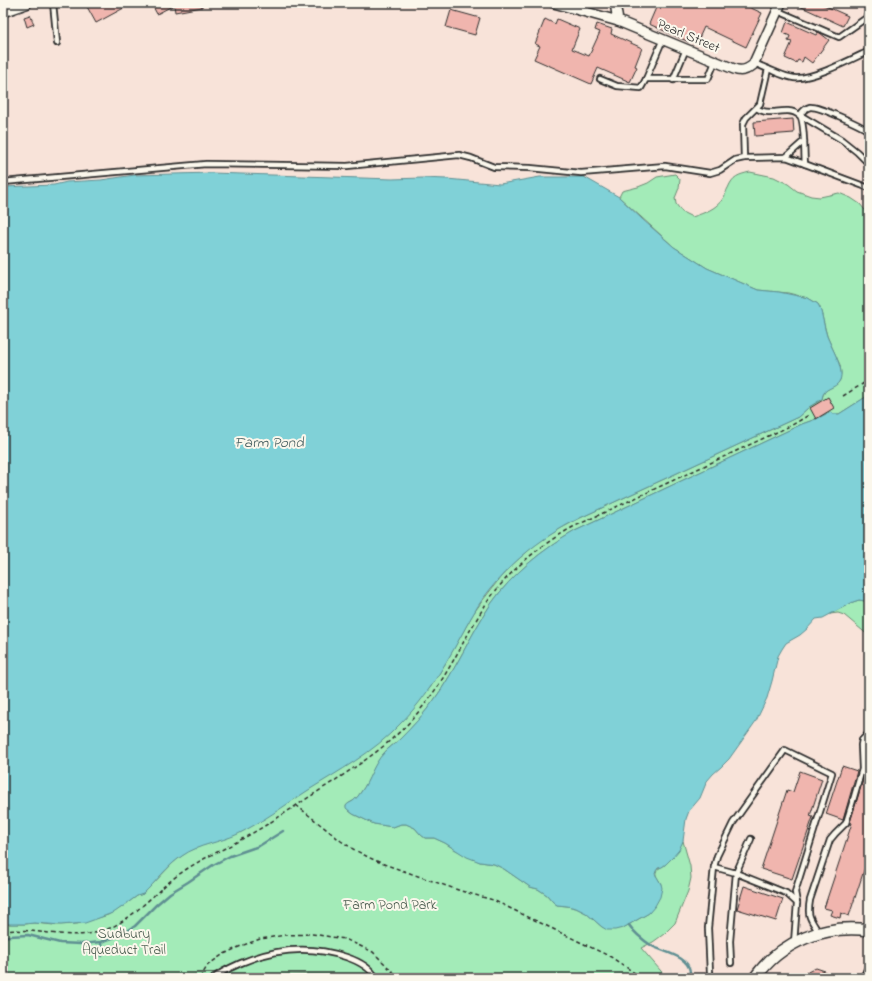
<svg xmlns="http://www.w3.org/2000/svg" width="872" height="981" viewBox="0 0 872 981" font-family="'Indie Flower',sans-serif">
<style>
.green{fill:#a3ebb8;stroke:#678b72}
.water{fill:#80d1d7;stroke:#5e8f92}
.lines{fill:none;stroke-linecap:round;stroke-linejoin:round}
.stream{stroke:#5e8f92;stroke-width:2.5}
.building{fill:#f0b5ae;stroke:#2b2b2b}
.service-casing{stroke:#2b2b2b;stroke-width:8}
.minor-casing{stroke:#2b2b2b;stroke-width:12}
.tertiary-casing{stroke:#2b2b2b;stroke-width:14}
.path{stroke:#2b2b2b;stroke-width:1.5;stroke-dasharray:4 3;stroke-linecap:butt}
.service{stroke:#fbf7ec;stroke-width:4.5}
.minor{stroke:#fbf7ec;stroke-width:9}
.tertiary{stroke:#fbf7ec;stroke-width:11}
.labels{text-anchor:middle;stroke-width:4;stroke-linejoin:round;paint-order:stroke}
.street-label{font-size:14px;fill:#2b2b2b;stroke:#fbf7ec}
.park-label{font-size:14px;fill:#495b4e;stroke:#fbf7ec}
.water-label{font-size:15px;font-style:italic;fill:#445d5f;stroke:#fbf7ec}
</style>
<rect width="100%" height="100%" fill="#f8e3d9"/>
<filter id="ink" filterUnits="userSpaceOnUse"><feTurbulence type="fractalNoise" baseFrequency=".025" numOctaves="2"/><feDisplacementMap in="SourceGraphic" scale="8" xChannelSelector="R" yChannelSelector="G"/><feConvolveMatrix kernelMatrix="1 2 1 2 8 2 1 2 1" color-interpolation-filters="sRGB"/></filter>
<g filter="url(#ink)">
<!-- green -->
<g class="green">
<path d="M 750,172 L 774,177 L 788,184 L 797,191 L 811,196 L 820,197 L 839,193 L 851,198 L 860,204 L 869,215 L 869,395 L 839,414 L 833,414 L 830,412 L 816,419 L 802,424 L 575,531 C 543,549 512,574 491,604 C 470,635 456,670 434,700 C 423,715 411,729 398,741 C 393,745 388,748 384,753 C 374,764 370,780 361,792 C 359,795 356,799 353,801 C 350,803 348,803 346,806 L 349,811 L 353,814 L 374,824 L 393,827 L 401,824 L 406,824 L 415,828 L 421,835 L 425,838 L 434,838 L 445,843 L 454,849 L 480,862 L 494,864 L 504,869 L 530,887 L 538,889 L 547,895 L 553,902 L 557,905 L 567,906 L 576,908 L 586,913 L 602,927 L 623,928 L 649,913 L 661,884 C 659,880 655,876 656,872 C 657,868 663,867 666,864 C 673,858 678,850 683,841 L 690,866 L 691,878 L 688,891 L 675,923 L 664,934 L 653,942 L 641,948 L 667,978 L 376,978 C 337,975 297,972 257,978 L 3,978 L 3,924 L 25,924 L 34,923 L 54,925 L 77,924 L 108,915 L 122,907 L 137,896 L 143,894 L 174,862 L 187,852 L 201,846 L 227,838 L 249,827 L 360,757 L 430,688 L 445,664 L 473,614 L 483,600 L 500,578 L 512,565 L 537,543 L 556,531 L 580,518 L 798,417 L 809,407 L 822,399 L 823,395 L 825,391 L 838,383 L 840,380 L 841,373 L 840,365 L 827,336 L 820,308 L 818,304 L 808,298 L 788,293 L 758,290 L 707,268 L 674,247 L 619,197 L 622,191 L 638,187 L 648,183 L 657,177 L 675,174 L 680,179 L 679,188 L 675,198 L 676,204 L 682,212 L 692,217 C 704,213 717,209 724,197 C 726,194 726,191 728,188 C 733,176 738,175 750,172 Z"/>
<path d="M 859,600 L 865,601 L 869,605 L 869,636 L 844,615 L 838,613 L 830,614 L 853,602 Z"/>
</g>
<!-- water -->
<g class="water">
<path d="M 212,173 L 392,179 L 422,178 L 447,179 L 500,184 L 540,177 L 584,177 L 619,197 L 642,219 L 674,247 L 707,268 L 758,290 L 779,292 L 808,298 L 818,304 L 820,308 C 823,317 824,327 827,336 C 831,347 845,369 840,380 C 836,390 823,386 822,399 L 809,407 L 798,417 L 580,518 C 538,539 504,567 478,606 C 466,625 457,645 445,664 C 432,686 418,706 400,724 C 374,752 339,771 307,791 C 284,806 262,822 238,834 C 219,843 199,844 182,856 C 167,866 156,882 143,894 L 137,896 L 122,907 L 115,912 L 99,918 L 85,923 L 61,925 L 34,923 L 25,924 L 3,924 L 3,187 L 54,185 L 67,182 L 101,180 L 135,175 Z"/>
<path d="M 869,395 L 869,605 L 865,601 L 859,600 L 853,602 L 823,618 L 816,619 L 807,629 L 800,635 L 786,643 L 782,649 L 778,656 L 772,681 L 767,698 L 756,721 L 729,759 L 721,767 L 713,774 L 707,781 L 700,798 L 689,811 L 686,819 L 683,841 L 679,850 L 673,857 L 666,864 L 662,867 L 658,868 L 656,871 L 655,874 L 657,877 L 661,884 L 662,888 L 660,897 L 655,906 L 649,913 L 623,928 L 615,930 L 607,930 L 602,927 L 586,913 L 576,908 L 567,906 L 557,905 L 553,902 L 547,895 L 538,889 L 530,887 L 504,869 L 494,864 L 480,862 L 467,857 L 445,843 L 434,838 L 425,838 L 421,835 L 415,828 L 406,824 L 401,824 L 393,827 L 374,824 L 353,814 L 346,808 L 346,806 C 348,803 350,803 353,801 C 356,799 359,795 361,792 C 370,780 373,764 384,753 C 388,748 395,744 400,739 C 412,727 424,714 434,700 C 456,670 470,635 491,604 C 512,574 543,549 575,531 L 802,424 L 816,419 L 830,412 L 833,414 L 839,414 Z"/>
</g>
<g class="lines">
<!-- stream -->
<g class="stream">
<path d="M 629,925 C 635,934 643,940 652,946 C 663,952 689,956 690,972 C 690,974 689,976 688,978"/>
<path d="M 3,937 L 10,936 L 28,935 L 60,943 L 81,944 L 101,942 L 115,937 L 124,933 L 135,926 L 156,905 L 170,893 L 188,882 L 213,865 L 230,856 L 259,846 L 283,831"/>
<path d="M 101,942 L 102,956"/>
</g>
</g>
<!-- building -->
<g class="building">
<path d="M 85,3 L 133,3 L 96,23 Z"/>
<path d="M 151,3 L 202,3 L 202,7 L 175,12 L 174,5 L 157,14 Z"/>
<path d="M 658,3 L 740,3 L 762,13 L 746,47 L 704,27 L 699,38 L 692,35 L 689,42 L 649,24 Z"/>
<path d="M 793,3 L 819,3 L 848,16 L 843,26 Z"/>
<path d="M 451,10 L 480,18 L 475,35 L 446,27 Z"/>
<path d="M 30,15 L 34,24 L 27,27 L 24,17 Z"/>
<path d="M 545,19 L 555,24 L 557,19 L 580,29 L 572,49 L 589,56 L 600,32 L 595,30 L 597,24 L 612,29 L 611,34 L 642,48 L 635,66 L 637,67 L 630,82 L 598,68 L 591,84 L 534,59 L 540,46 L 535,44 Z"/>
<path d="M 787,22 L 816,35 L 818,32 L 820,33 L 829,40 L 812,63 L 804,57 L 802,62 L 798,60 L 796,63 L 785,58 L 792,42 L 788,41 L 790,36 L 783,33 Z"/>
<path d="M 793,119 L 794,133 L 755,136 L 754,122 Z"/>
<path d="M 828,397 L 834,408 L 816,419 L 810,408 Z"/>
<path d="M 842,766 L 857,771 L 843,820 L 826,814 Z"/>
<path d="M 800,771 L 822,779 L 810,816 L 813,817 L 792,879 L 761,869 L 787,790 L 793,792 Z"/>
<path d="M 865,774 L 869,775 L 869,855 L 849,916 L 841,913 L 840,918 L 830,915 L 832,910 L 824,908 L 852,823 L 850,822 Z"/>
<path d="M 744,886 L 783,899 L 776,921 L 737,909 Z"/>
<path d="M 816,968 L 825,971 L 823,978 L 795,978 Z"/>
</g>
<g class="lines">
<defs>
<g id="service">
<path d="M 53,3 L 57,43"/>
<path d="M 778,11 L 839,37 L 869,16"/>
<path d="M 754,63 L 768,69 L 760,104 L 746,118 L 743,124 L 744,158 L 786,157 L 805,164 C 804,155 805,119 799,115 C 792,109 782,111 774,112 C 767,112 762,112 756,108"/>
<path d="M 768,69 C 776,72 785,77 794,78 C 812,80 852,59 869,51"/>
<path d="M 600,79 L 617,86 L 641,88 L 646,79 L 663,39"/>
<path d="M 646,79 L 708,79 L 715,62"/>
<path d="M 673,80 L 686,49"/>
<path d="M 869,131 C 860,125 819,106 810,107 C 806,108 802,112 800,115 L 842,140 L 857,152 L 869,164"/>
<path d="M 786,157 L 804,141"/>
<path d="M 805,164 L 869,188"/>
<path d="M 3,182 L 206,164 L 347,166 L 459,155 L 471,158 L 494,167 L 530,168 L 581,173 L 665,166 L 710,173 L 720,170 L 735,160 L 744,158"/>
<path d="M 714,867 L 717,856 L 733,823 L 785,750 L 832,773 L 795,892 L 797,903"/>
<path d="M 819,933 C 810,918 807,917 810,900 L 830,840 L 835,834 L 846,823 L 854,797 L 862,769 L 861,745 L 862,740 L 869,733"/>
<path d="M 731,963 L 730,941 L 736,873 L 786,893 L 797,903 L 794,943"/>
<path d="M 710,973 L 708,928 L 714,867 L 736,873 L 751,839"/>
<path d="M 214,978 C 222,971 232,967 241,963 C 276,948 310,945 346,957 C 358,961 370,967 376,978"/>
<path d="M 863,978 L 869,965"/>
</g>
<g id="minor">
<path d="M 554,3 L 618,21 L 734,69 C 741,72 747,70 753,65 L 781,3"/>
<path d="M 615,3 L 618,21"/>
</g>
<g id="tertiary">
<path d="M 3,11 L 26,3"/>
<path d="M 755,978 C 781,941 825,924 869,930"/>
</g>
</defs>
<!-- service casing -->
<use href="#service" class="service-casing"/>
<!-- minor casing -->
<use href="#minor" class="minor-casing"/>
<!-- tertiary casing -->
<use href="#tertiary" class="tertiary-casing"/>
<!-- path -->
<g class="path">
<path d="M 843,396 L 869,380"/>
<path d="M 296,805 L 341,841 L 353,849 L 368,857 L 381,863 L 461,891 L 493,900 L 611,957 L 642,978"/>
<path d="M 3,931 C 37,927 71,942 105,930 C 127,922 144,904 161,889 C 170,881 180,873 190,867 C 207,856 225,849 242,839 C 268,825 292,808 317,792 C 354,768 392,745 420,710 C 448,677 464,637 488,601 C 510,570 540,545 573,527 L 792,425 L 809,415"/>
<path d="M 200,978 L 208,965 L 222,955 L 241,946 L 260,939 L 286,935 L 312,934 L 345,939 L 373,952 L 396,975 L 405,978"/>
</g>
<!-- service -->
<use href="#service" class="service"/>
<!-- minor -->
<use href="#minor" class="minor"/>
<!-- tertiary -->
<use href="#tertiary" class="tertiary"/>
</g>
</g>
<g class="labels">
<!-- street labels -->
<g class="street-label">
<text transform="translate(689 35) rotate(23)" y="5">Pearl Street</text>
</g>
<!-- park labels -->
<g class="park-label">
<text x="390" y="909">Farm Pond Park</text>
<text x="124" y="938">Sudbury<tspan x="124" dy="16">Aqueduct Trail</tspan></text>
</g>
<!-- water labels -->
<g class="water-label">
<text x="269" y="447">Farm Pond</text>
</g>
</g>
<!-- margin -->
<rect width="872" height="981" fill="none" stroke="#fbf7ec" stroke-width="16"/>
<rect x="8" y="8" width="856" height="965" fill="none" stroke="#2b2b2b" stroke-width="1.5" filter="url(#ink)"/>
</svg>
